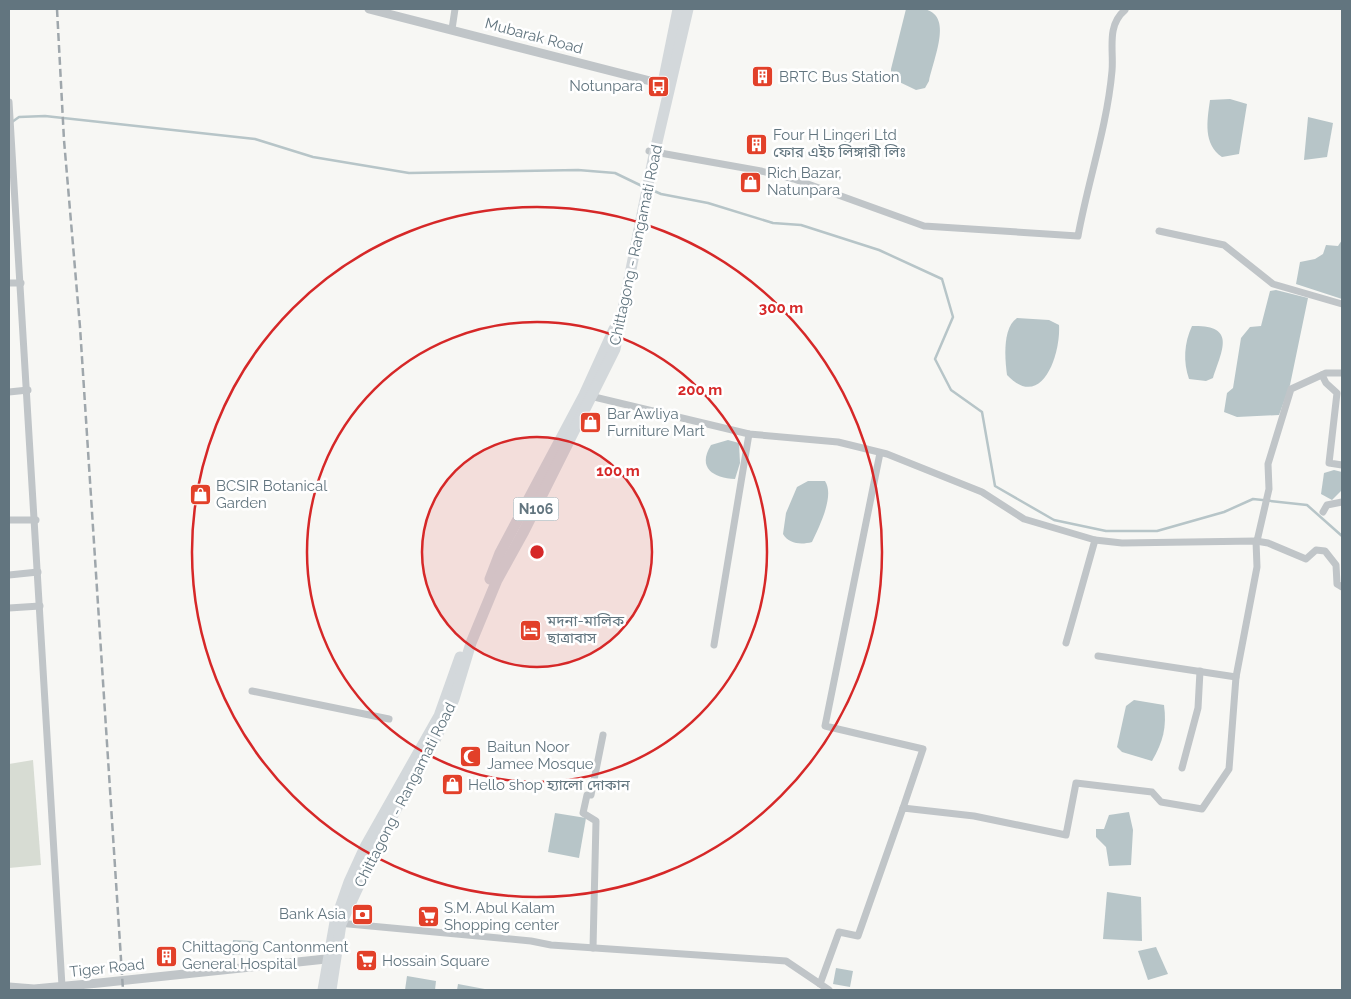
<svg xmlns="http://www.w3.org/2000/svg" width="1351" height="999" viewBox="0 0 1351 999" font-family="Raleway,'Noto Sans Bengali',sans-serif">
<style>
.green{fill:#d7dcd3}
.water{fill:#b7c5c8}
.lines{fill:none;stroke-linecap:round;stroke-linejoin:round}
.stream{stroke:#b7c5c8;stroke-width:2.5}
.minor{stroke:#c0c5c8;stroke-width:7}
.tertiary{stroke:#c0c5c8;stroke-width:9}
.trunk{stroke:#d3d8db;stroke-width:11}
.rail{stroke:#9fa7ac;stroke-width:2.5;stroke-dasharray:8 4;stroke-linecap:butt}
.ring{fill:none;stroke:#d62828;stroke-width:2.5}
.labels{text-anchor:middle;stroke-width:5;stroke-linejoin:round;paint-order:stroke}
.shield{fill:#fff;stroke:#919ea5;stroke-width:1}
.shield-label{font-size:14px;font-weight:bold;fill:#62757f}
.street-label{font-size:15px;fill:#62757f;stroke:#fff}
.poi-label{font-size:15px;fill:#62757f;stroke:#fff;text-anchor:start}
.centre{fill:#d62828;stroke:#fff;stroke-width:2.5}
.ring-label{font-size:15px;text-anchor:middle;font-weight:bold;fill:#d62828;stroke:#fff;stroke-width:5;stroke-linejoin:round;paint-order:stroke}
</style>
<rect width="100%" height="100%" fill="#f7f7f4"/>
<!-- green -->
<path class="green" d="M 33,760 L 41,865 L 9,868 L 9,764 Z"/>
<!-- water -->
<g class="water">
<path d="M 906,9 C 959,2 936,50 929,81 L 925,88 L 916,90 L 891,78 L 891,69 Z"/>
<path d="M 1230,99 L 1247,104 L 1239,154 L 1222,157 C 1203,144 1207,121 1210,100 Z"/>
<path d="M 1308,117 L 1333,123 L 1327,157 L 1304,160 Z"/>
<path d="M 1342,240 L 1342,299 L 1296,284 L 1300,262 L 1315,259 L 1323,254 L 1326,245 L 1338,246 Z"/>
<path d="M 1276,290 L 1308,298 L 1290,385 L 1279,415 L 1237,417 L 1224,412 L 1227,393 L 1233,388 L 1241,338 L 1250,327 L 1261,326 L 1270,291 Z"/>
<path d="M 1017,318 L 1049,320 L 1059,325 C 1061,353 1042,412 1007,375 C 1005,360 1002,328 1017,318 Z"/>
<path d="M 1192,326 C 1236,325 1223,348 1213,378 L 1206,381 L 1189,379 C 1183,362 1184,343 1192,326 Z"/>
<path d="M 728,440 L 739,443 L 740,463 L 735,479 C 713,478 697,468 711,445 Z"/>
<path d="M 1334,470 L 1342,472 L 1342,490 L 1332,500 L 1321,494 L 1324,473 Z"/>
<path d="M 808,481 L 825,481 C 835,496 819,527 812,542 C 801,545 789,544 783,534 L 786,513 L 797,487 Z"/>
<path d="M 1134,700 L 1164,705 C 1167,727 1163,742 1152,761 L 1122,752 L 1117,747 L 1126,706 Z"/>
<path d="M 1129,812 L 1133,830 L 1131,865 L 1109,866 L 1106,847 L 1096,837 L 1096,829 L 1104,829 L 1109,815 Z"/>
<path d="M 555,813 L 586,818 L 579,858 L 548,852 Z"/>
<path d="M 1107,892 L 1141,897 L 1142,941 L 1103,939 Z"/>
<path d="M 233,940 L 253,941 L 254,953 L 232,955 Z"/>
<path d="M 1156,947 L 1168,974 L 1148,980 L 1138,951 Z"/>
<path d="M 836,968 L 853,971 L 850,987 L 833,984 Z"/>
<path d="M 407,976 L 436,981 L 435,990 L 405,990 Z"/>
<path d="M 458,984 L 490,990 L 457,990 Z"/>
</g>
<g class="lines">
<!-- stream -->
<g class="stream">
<path d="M 12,122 L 19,117 L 45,116 L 255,139 L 313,157 L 409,173 L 578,170 L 615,173 L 644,187"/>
<path d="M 652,190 L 661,194 L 708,203 L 773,223 L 801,225 L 879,250 L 942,279 L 953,317 L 935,359 L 951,390 L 982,412 L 995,486 L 1054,520 L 1106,531 L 1157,531 L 1224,512 L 1253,499 L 1307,505 L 1342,536"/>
</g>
<!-- minor -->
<g class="minor">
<path d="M 452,29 L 455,9"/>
<path d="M 9,102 L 62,986"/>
<path d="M 649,151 L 761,171 L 794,179 L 924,226 L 1078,236 C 1088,181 1107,127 1112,71 C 1114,50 1106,26 1125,10"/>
<path d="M 1159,231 L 1224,245 L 1273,284 L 1342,304"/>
<path d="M 9,283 L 21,283"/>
<path d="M 1322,375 L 1326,383 L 1337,393 L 1329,463 L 1342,465"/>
<path d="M 9,392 L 28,390"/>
<path d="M 590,396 L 749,434 L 838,442 L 887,454 L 982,492 L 1024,519 L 1095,540 L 1066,643"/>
<path d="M 880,453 L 825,726 L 923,749 L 903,808"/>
<path d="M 1323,512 L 1327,505 L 1342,502"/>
<path d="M 9,520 L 36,520"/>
<path d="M 1095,540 L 1122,543 L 1256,541 L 1268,543 L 1306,559 L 1316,550 L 1325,551 L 1336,565 L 1337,584 L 1342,587"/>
<path d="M 1257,541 L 1269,489 L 1268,464 L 1291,389 L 1326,373 L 1342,373"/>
<path d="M 9,575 L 38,572"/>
<path d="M 9,608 L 40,606"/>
<path d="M 714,645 L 749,434"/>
<path d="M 1098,656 L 1236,677 L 1257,567 L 1256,541"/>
<path d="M 252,691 L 389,719"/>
<path d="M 1182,768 L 1198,708 L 1200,671"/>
<path d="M 338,923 L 531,941 L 551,945 L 786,961 L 829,990"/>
<path d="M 593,948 L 596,821 L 583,813 L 587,795 L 591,795 L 603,735"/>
<path d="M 820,984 L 839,932 L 858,936 L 903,808 L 974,816 L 1066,835 L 1076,783 L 1152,792 L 1161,802 L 1202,809 L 1229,769 L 1236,677"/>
</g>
<!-- tertiary -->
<g class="tertiary">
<path d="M 369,9 L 662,84"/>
<path d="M 9,987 L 34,989 L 99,983 L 326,959"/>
</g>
<!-- trunk -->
<g class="trunk">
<path d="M 664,78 L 678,9"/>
<path d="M 490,579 L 500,553 L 584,395 L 614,329"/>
<path d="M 323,990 L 335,922 L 349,882 L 365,847 L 439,716 L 460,657"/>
<path d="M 331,990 L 341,924 L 385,829 L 436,738 L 454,699 L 471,643 L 497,580 L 524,531 L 615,349 L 654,155 L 688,9"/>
</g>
<!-- rail -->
<path class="rail" d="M 57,9 L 64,140 L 80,327 L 123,990"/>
</g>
<!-- distance rings -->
<circle cx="537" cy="552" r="115" fill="#d62828" fill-opacity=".12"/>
<g class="ring">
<circle cx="537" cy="552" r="115"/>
<circle cx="537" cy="552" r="230"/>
<circle cx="537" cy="552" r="345"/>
</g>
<!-- icons -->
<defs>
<symbol id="building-square" viewBox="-11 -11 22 22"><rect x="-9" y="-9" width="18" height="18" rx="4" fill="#e24029" stroke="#fff"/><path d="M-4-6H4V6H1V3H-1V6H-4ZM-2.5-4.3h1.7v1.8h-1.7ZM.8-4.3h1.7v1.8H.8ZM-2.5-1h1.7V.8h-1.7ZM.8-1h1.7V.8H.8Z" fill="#fff"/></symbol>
<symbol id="bus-square" viewBox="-11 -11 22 22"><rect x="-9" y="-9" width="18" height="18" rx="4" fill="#e24029" stroke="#fff"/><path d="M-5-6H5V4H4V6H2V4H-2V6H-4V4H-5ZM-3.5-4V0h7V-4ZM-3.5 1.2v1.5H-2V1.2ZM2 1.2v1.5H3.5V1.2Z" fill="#fff"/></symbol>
<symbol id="shop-square" viewBox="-11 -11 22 22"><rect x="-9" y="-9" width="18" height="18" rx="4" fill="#e24029" stroke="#fff"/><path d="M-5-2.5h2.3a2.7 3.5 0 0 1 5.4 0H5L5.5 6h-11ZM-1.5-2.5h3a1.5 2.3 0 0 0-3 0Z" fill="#fff"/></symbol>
<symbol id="hotel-square" viewBox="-11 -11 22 22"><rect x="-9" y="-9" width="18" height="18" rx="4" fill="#e24029" stroke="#fff"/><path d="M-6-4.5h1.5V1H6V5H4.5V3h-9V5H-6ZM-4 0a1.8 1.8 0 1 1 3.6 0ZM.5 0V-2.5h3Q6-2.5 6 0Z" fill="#fff"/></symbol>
<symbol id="mosque-square" viewBox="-11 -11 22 22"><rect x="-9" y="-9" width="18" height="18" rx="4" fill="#e24029" stroke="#fff"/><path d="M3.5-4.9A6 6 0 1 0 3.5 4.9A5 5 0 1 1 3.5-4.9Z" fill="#fff"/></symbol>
<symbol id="bank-square" viewBox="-11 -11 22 22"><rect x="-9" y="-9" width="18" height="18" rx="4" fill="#e24029" stroke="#fff"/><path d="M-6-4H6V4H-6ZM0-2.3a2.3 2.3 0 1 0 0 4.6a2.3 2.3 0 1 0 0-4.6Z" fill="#fff"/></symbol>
<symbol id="supermarket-square" viewBox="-11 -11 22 22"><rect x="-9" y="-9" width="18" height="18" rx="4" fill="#e24029" stroke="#fff"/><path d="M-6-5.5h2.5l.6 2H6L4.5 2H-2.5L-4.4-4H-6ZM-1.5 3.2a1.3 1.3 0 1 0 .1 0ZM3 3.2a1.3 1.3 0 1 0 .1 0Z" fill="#fff"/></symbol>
</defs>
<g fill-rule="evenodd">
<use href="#building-square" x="750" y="64" width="25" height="25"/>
<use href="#bus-square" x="646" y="74" width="25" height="25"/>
<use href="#building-square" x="744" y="132" width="25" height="25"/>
<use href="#shop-square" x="738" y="170" width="25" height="25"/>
<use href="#shop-square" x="578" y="410" width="25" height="25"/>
<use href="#shop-square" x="188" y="482" width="25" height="25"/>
<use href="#hotel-square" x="518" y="618" width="25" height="25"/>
<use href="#mosque-square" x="458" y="744" width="25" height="25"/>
<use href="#shop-square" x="440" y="772" width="25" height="25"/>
<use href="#bank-square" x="350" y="902" width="25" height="25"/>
<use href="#supermarket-square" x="416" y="904" width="25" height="25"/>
<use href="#building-square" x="154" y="944" width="25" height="25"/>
<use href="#supermarket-square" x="354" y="948" width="25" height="25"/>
</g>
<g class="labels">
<!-- shield labels -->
<rect class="shield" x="513.5" y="497.5" width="45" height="23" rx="4"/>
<g class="shield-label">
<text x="536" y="514">N106</text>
</g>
<!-- street labels -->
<g class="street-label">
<text transform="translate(534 36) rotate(15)" y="5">Mubarak Road</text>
<text transform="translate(636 245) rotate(-78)" y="5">Chittagong - Rangamati Road</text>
<text transform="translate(405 795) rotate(-63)" y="5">Chittagong - Rangamati Road</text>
<text transform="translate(107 968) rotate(-6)" y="5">Tiger Road</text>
</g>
<!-- poi labels -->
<g class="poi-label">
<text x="779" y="82">BRTC Bus Station</text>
<text x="643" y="91" text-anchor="end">Notunpara</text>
<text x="773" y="140">Four H Lingeri Ltd<tspan x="773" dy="17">ফোর এইচ লিঙ্গারী লিঃ</tspan></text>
<text x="767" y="178">Rich Bazar,<tspan x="767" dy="17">Natunpara</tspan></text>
<text x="607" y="419">Bar Awliya<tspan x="607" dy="17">Furniture Mart</tspan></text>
<text x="216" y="491">BCSIR Botanical<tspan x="216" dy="17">Garden</tspan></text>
<text x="547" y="626">মদনা-মালিক<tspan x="547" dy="17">ছাত্রাবাস</tspan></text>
<text x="487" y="752">Baitun Noor<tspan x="487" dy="17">Jamee Mosque</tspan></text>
<text x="468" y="790">Hello shop হ্যালো দোকান</text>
<text x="444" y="913">S.M. Abul Kalam<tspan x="444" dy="17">Shopping center</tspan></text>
<text x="346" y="919" text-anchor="end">Bank Asia</text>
<text x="182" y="952">Chittagong Cantonment<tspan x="182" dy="17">General Hospital</tspan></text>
<text x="382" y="966">Hossain Square</text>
</g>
</g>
<circle cx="537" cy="552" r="8" class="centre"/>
<g class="ring-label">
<text x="781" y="313">300 m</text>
<text x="700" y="395">200 m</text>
<text x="618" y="476">100 m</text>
</g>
<!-- border -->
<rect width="1351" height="999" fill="none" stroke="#62757f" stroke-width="20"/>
</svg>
